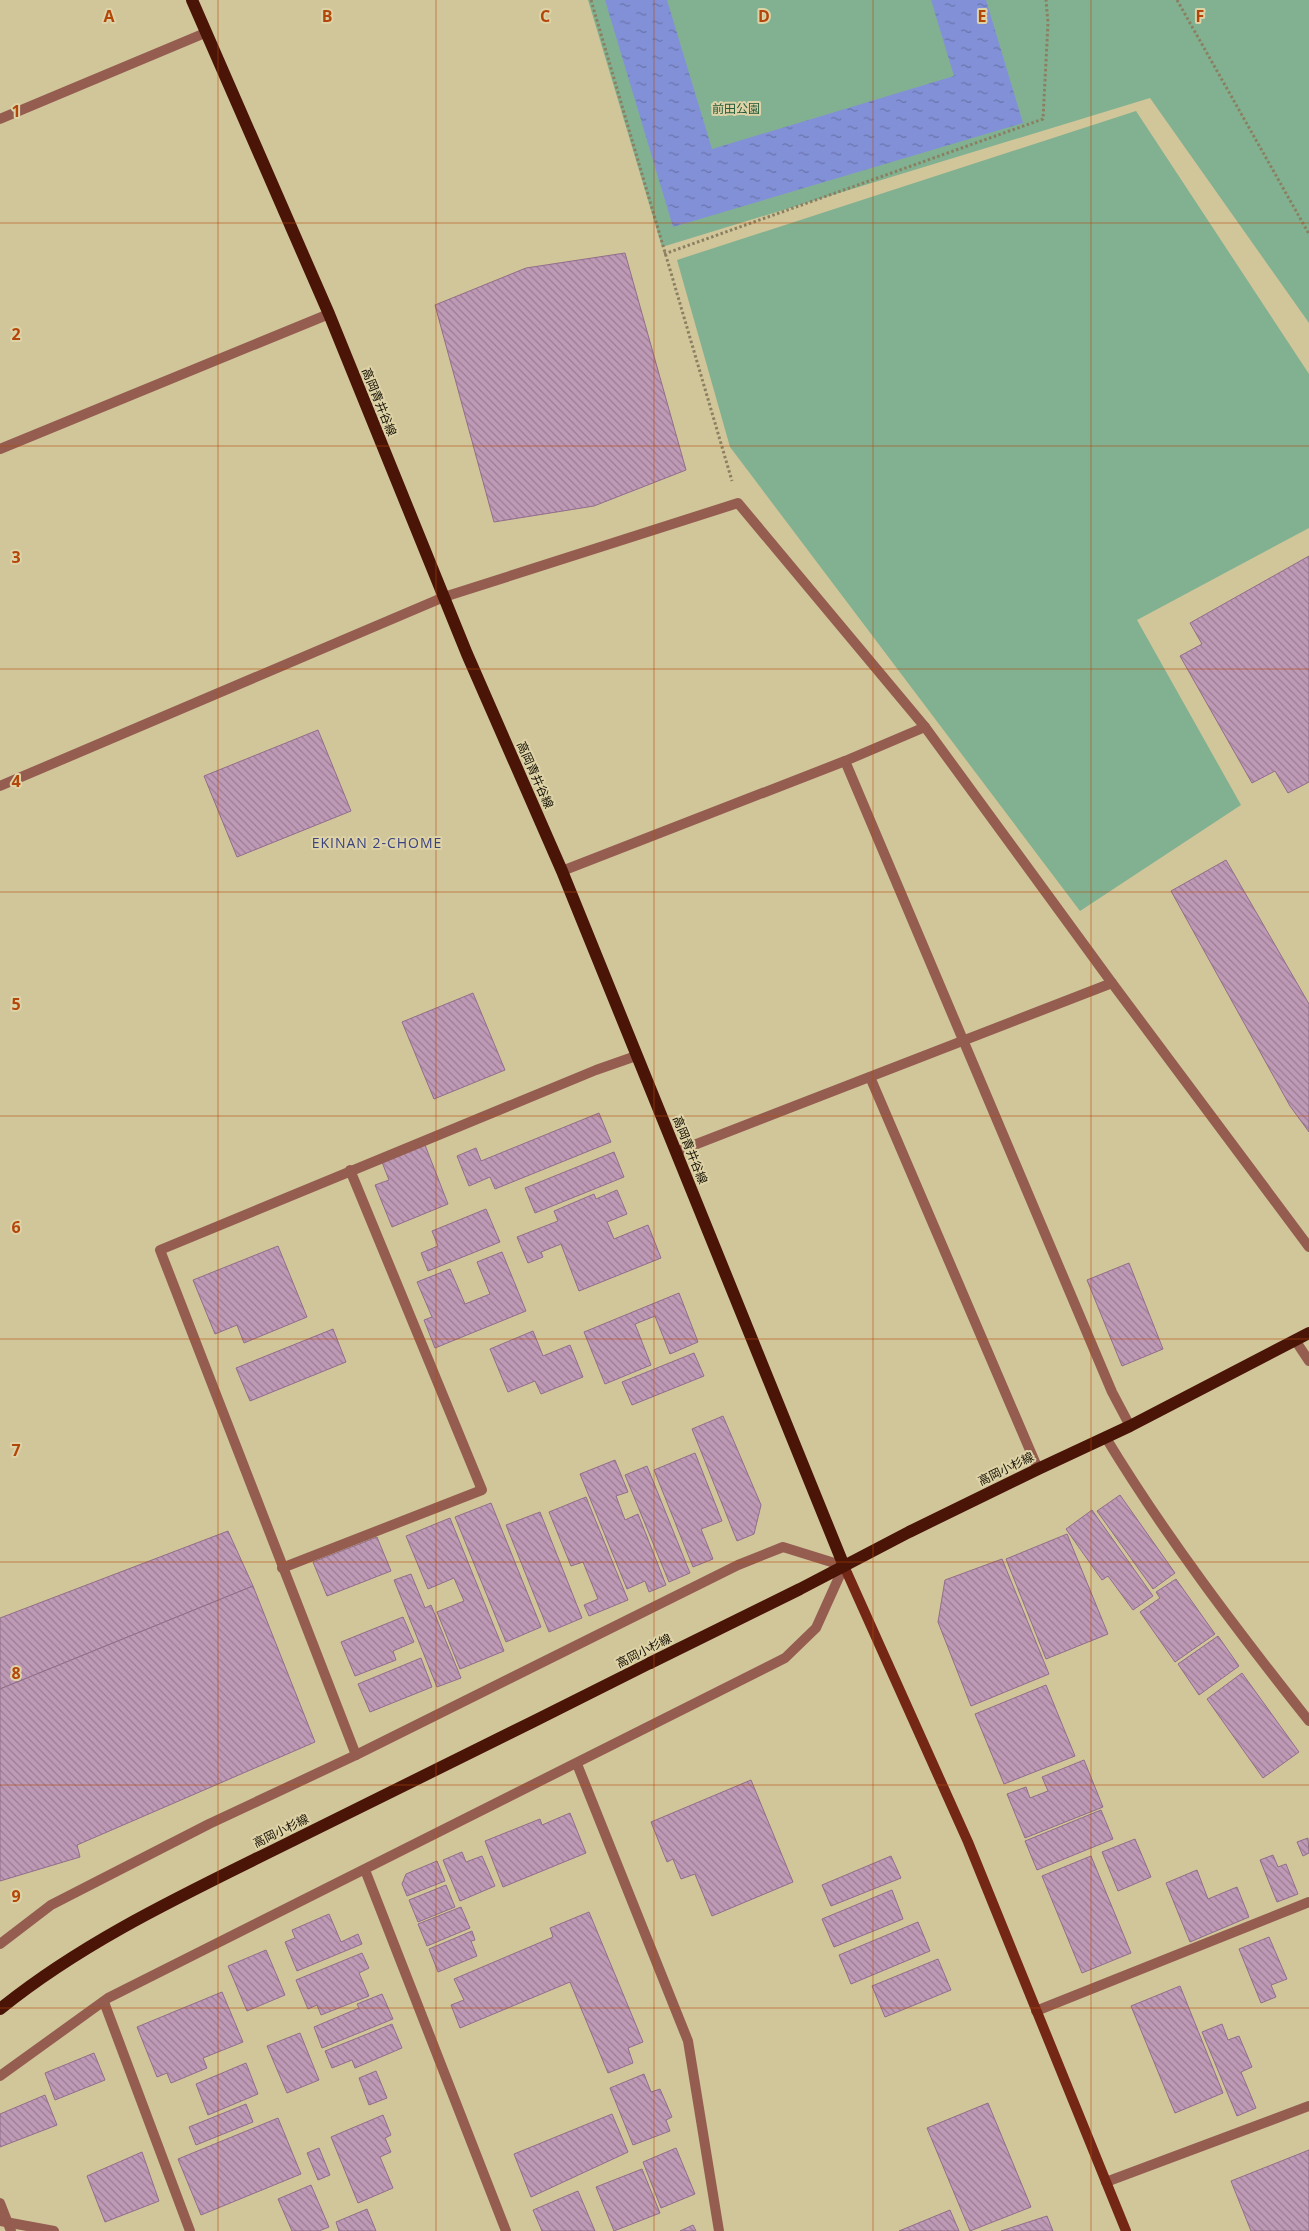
<svg xmlns="http://www.w3.org/2000/svg" width="1309" height="2231" viewBox="0 0 1309 2231" font-family="'Open Sans','Noto Sans JP',sans-serif">
<style>
.green{fill:#82b191}
.water{fill:url(#water-ripples)}
.building{fill:url(#building-back-hatch);stroke:#916e8a}
.lines{fill:none;stroke-linecap:round;stroke-linejoin:round}
.path{stroke:#8a8061;stroke-width:3;stroke-dasharray:2.5 2.5;stroke-linecap:butt}
.street{stroke:#945d50;stroke-width:10}
.secondary{stroke:#752715;stroke-width:10}
.primary{stroke:#4a1407;stroke-width:12}
.primary-bridge{stroke:#4a1407;stroke-width:12}
.grid{fill:none;stroke:#b3470a;stroke-width:1;stroke-opacity:0.55}
.labels{text-anchor:middle;stroke-width:4;stroke-linejoin:round;paint-order:stroke}
.park-label{font-size:12px;fill:#225a38;stroke:#ded2a7}
.street-label{font-size:12px;fill:#151003;stroke:#ded2a7}
.neighbourhood-label{font-size:14px;letter-spacing:1px;fill:#3a437f;stroke:#ded2a7}
.grid-label{font-size:16px;text-anchor:middle;font-weight:bold;fill:#b3470a;stroke:#ded2a7;stroke-width:4;stroke-linejoin:round;paint-order:stroke}
</style>
<defs>
<pattern id="water-ripples" width="26" height="14" patternUnits="userSpaceOnUse" patternTransform="scale(1.25)"><rect width="26" height="14" fill="#8290d7"/><path d="M2 4q2-2 4 0t4 0M15 11q2-2 4 0t4 0" fill="none" stroke="#6974ac"/></pattern>
<pattern id="building-back-hatch" width="6" height="6" patternUnits="userSpaceOnUse" patternTransform="scale(1.25)"><rect width="6" height="6" fill="#bf9ab7"/><path d="M-1 5l2 2M0 0l6 6M5-1l2 2" fill="none" stroke="#9a7c93"/></pattern>
</defs>
<rect width="100%" height="100%" fill="#d1c59a"/>
<!-- green -->
<g class="green">
<path d="M 588,0 L 1309,0 L 1309,323 L 1150,98 L 662,247 Z"/>
<path d="M 1136,111 L 1309,374 L 1309,528 L 1137,620 L 1241,805 L 1080,911 L 730,447 L 677,260 Z"/>
</g>
<!-- water -->
<path class="water" d="M 605,0 L 667,0 L 712,149 L 954,76 L 931,0 L 986,0 L 1023,123 L 673,227 Z"/>
<!-- building -->
<g class="building">
<path d="M 625,253 L 686,470 L 594,506 L 494,522 L 435,305 L 526,268 Z"/>
<path d="M 1309,556 L 1309,782 L 1288,793 L 1275,771 L 1252,783 L 1180,656 L 1202,644 L 1190,623 Z"/>
<path d="M 318,730 L 351,811 L 237,857 L 204,776 Z"/>
<path d="M 1226,860 L 1309,1004 L 1309,1132 L 1290,1106 L 1171,891 Z"/>
<path d="M 473,993 L 505,1070 L 434,1099 L 402,1022 Z"/>
<path d="M 599,1113 L 611,1142 L 495,1189 L 490,1177 L 469,1186 L 457,1156 L 476,1148 L 481,1161 Z"/>
<path d="M 425,1145 L 448,1204 L 392,1227 L 375,1185 L 389,1180 L 382,1162 Z"/>
<path d="M 614,1152 L 624,1177 L 535,1213 L 525,1188 Z"/>
<path d="M 617,1190 L 627,1214 L 607,1222 L 614,1239 L 648,1225 L 661,1258 L 579,1291 L 561,1244 L 541,1252 L 543,1257 L 528,1263 L 517,1237 L 558,1221 L 554,1211 L 594,1194 L 596,1199 Z"/>
<path d="M 486,1209 L 500,1242 L 428,1271 L 421,1253 L 438,1246 L 432,1231 Z"/>
<path d="M 278,1246 L 307,1317 L 244,1343 L 237,1325 L 215,1334 L 193,1280 Z"/>
<path d="M 502,1252 L 526,1311 L 435,1348 L 424,1320 L 432,1317 L 417,1282 L 450,1269 L 465,1304 L 490,1294 L 477,1262 Z"/>
<path d="M 1129,1263 L 1163,1349 L 1122,1366 L 1087,1280 Z"/>
<path d="M 679,1293 L 698,1342 L 670,1354 L 655,1316 L 635,1324 L 651,1365 L 605,1384 L 584,1332 Z"/>
<path d="M 333,1329 L 346,1362 L 250,1401 L 236,1368 Z"/>
<path d="M 533,1331 L 543,1356 L 570,1345 L 583,1377 L 541,1394 L 535,1381 L 508,1392 L 490,1349 Z"/>
<path d="M 694,1353 L 704,1376 L 632,1405 L 622,1382 Z"/>
<path d="M 723,1416 L 761,1505 L 754,1534 L 737,1541 L 692,1429 Z"/>
<path d="M 695,1453 L 722,1521 L 701,1529 L 713,1559 L 693,1567 L 654,1470 Z"/>
<path d="M 615,1460 L 628,1492 L 616,1496 L 625,1520 L 638,1514 L 666,1585 L 649,1592 L 645,1581 L 627,1589 L 580,1474 Z"/>
<path d="M 647,1466 L 690,1573 L 669,1582 L 625,1475 Z"/>
<path d="M 1120,1495 L 1175,1573 L 1153,1589 L 1097,1511 Z"/>
<path d="M 586,1497 L 628,1600 L 589,1616 L 584,1605 L 598,1599 L 583,1562 L 571,1566 L 549,1512 Z"/>
<path d="M 491,1503 L 541,1627 L 506,1642 L 455,1517 Z"/>
<path d="M 1092,1510 L 1153,1596 L 1133,1610 L 1108,1576 L 1102,1580 L 1066,1529 Z"/>
<path d="M 540,1512 L 582,1618 L 549,1632 L 506,1525 Z"/>
<path d="M 450,1518 L 504,1651 L 460,1669 L 437,1612 L 464,1601 L 454,1578 L 428,1589 L 406,1536 Z"/>
<path d="M 228,1531 L 253,1586 L 0,1689 L 0,1618 Z"/>
<path d="M 1067,1534 L 1108,1634 L 1046,1659 L 1006,1559 Z"/>
<path d="M 377,1537 L 391,1571 L 327,1596 L 313,1562 Z"/>
<path d="M 1002,1559 L 1049,1674 L 971,1706 L 938,1622 L 945,1580 Z"/>
<path d="M 411,1574 L 425,1608 L 431,1605 L 461,1678 L 437,1687 L 394,1580 Z"/>
<path d="M 1176,1579 L 1215,1634 L 1175,1662 L 1140,1612 L 1160,1598 L 1156,1592 Z"/>
<path d="M 253,1586 L 315,1742 L 77,1845 L 80,1857 L 0,1881 L 0,1689 Z"/>
<path d="M 403,1617 L 414,1642 L 393,1651 L 396,1660 L 355,1676 L 341,1642 Z"/>
<path d="M 1218,1636 L 1239,1666 L 1199,1695 L 1178,1664 Z"/>
<path d="M 421,1658 L 432,1687 L 370,1712 L 358,1684 Z"/>
<path d="M 1242,1673 L 1299,1752 L 1263,1778 L 1207,1699 Z"/>
<path d="M 1046,1685 L 1075,1756 L 1004,1784 L 975,1714 Z"/>
<path d="M 1084,1760 L 1103,1807 L 1025,1838 L 1007,1794 L 1026,1787 L 1030,1798 L 1048,1791 L 1042,1777 Z"/>
<path d="M 751,1780 L 793,1882 L 712,1916 L 695,1874 L 681,1879 L 673,1859 L 667,1862 L 651,1822 Z"/>
<path d="M 1101,1810 L 1113,1839 L 1037,1870 L 1025,1841 Z"/>
<path d="M 570,1813 L 586,1853 L 503,1887 L 485,1841 L 540,1819 L 542,1825 Z"/>
<path d="M 1308,1838 L 1309,1853 L 1303,1856 L 1297,1842 Z"/>
<path d="M 1135,1839 L 1151,1877 L 1118,1891 L 1102,1852 Z"/>
<path d="M 462,1852 L 466,1862 L 482,1856 L 495,1886 L 460,1901 L 443,1860 Z"/>
<path d="M 1273,1855 L 1278,1867 L 1286,1864 L 1298,1894 L 1277,1902 L 1260,1860 Z"/>
<path d="M 891,1856 L 901,1878 L 831,1906 L 822,1885 Z"/>
<path d="M 1091,1856 L 1131,1953 L 1082,1973 L 1042,1876 Z"/>
<path d="M 437,1861 L 445,1881 L 407,1896 L 402,1884 L 406,1874 Z"/>
<path d="M 1197,1870 L 1208,1899 L 1237,1887 L 1249,1917 L 1190,1942 L 1166,1883 Z"/>
<path d="M 446,1885 L 455,1907 L 418,1922 L 409,1900 Z"/>
<path d="M 892,1890 L 903,1919 L 834,1947 L 822,1919 Z"/>
<path d="M 461,1907 L 470,1928 L 427,1946 L 418,1924 Z"/>
<path d="M 589,1912 L 643,2042 L 628,2048 L 633,2063 L 608,2073 L 570,1982 L 460,2028 L 451,2005 L 464,2000 L 454,1979 L 553,1937 L 550,1928 Z"/>
<path d="M 329,1914 L 341,1942 L 358,1934 L 362,1944 L 297,1971 L 285,1942 L 295,1938 L 292,1930 Z"/>
<path d="M 918,1922 L 930,1951 L 851,1984 L 839,1955 Z"/>
<path d="M 472,1931 L 475,1940 L 471,1941 L 477,1956 L 438,1972 L 429,1949 Z"/>
<path d="M 1269,1937 L 1287,1979 L 1271,1985 L 1276,1997 L 1261,2003 L 1239,1949 Z"/>
<path d="M 266,1950 L 285,1995 L 247,2011 L 228,1966 Z"/>
<path d="M 362,1953 L 369,1968 L 359,1973 L 369,1996 L 321,2015 L 317,2005 L 308,2009 L 296,1980 Z"/>
<path d="M 938,1959 L 951,1990 L 885,2017 L 872,1986 Z"/>
<path d="M 1180,1986 L 1223,2093 L 1175,2113 L 1131,2006 Z"/>
<path d="M 222,1992 L 243,2042 L 203,2058 L 207,2068 L 171,2083 L 167,2073 L 157,2077 L 137,2027 Z"/>
<path d="M 382,1994 L 393,2019 L 322,2048 L 314,2027 L 359,2008 L 357,2004 Z"/>
<path d="M 392,2024 L 402,2048 L 355,2068 L 352,2060 L 332,2068 L 325,2051 Z"/>
<path d="M 1222,2024 L 1228,2040 L 1239,2036 L 1252,2067 L 1241,2072 L 1256,2108 L 1237,2116 L 1202,2032 Z"/>
<path d="M 300,2033 L 319,2080 L 287,2093 L 267,2046 Z"/>
<path d="M 94,2053 L 105,2080 L 55,2100 L 45,2073 Z"/>
<path d="M 246,2063 L 258,2094 L 208,2115 L 196,2084 Z"/>
<path d="M 376,2071 L 387,2098 L 369,2105 L 359,2078 Z"/>
<path d="M 644,2074 L 651,2092 L 660,2089 L 672,2117 L 666,2120 L 670,2131 L 633,2145 L 610,2088 Z"/>
<path d="M 45,2095 L 57,2125 L 0,2147 L 0,2114 Z"/>
<path d="M 988,2103 L 1031,2207 L 970,2231 L 927,2128 Z"/>
<path d="M 246,2104 L 253,2122 L 196,2145 L 189,2127 Z"/>
<path d="M 612,2114 L 628,2152 L 531,2197 L 514,2154 Z"/>
<path d="M 383,2115 L 391,2135 L 385,2138 L 391,2152 L 380,2157 L 393,2188 L 358,2203 L 331,2137 Z"/>
<path d="M 278,2118 L 301,2174 L 201,2215 L 178,2159 Z"/>
<path d="M 319,2148 L 330,2175 L 318,2180 L 307,2153 Z"/>
<path d="M 676,2148 L 695,2194 L 661,2208 L 643,2162 Z"/>
<path d="M 1309,2150 L 1309,2231 L 1251,2231 L 1231,2181 Z"/>
<path d="M 142,2152 L 159,2201 L 105,2222 L 87,2176 Z"/>
<path d="M 642,2169 L 660,2213 L 614,2231 L 596,2187 Z"/>
<path d="M 311,2185 L 329,2227 L 319,2231 L 292,2231 L 278,2199 Z"/>
<path d="M 578,2191 L 595,2231 L 542,2231 L 533,2210 Z"/>
<path d="M 367,2209 L 376,2231 L 339,2231 L 336,2222 Z"/>
<path d="M 950,2210 L 959,2231 L 899,2231 Z"/>
<path d="M 1047,2216 L 1053,2231 L 1001,2231 Z"/>
<path d="M 693,2225 L 696,2231 L 680,2231 Z"/>
</g>
<g class="lines">
<!-- path -->
<g class="path">
<path d="M 591,0 L 732,481"/>
<path d="M 1177,0 L 1309,234"/>
<path d="M 664,254 L 1043,119 L 1048,23 L 1046,0"/>
</g>
<!-- street -->
<g class="street">
<path d="M 0,119 L 205,33"/>
<path d="M 0,449 L 329,314"/>
<path d="M 845,761 L 1112,1392 L 1130,1426"/>
<path d="M 0,786 L 444,597 L 738,503 L 925,727 L 1112,983 L 1309,1247"/>
<path d="M 562,871 L 845,761 L 925,727"/>
<path d="M 870,1077 L 1038,1469"/>
<path d="M 676,1152 L 1112,983"/>
<path d="M 1295,1340 L 1309,1361"/>
<path d="M 1106,1438 C 1166,1537 1237,1630 1309,1721"/>
<path d="M 282,1568 L 482,1490 L 350,1170"/>
<path d="M 356,1755 L 160,1250 L 596,1070 L 636,1056"/>
<path d="M 577,1764 L 688,2041 L 719,2231"/>
<path d="M 365,1870 L 506,2231"/>
<path d="M 0,1944 L 51,1905 L 209,1824 L 356,1755 L 738,1565 L 783,1547 L 844,1566 L 816,1628 L 785,1658 L 108,1998 L 0,2076"/>
<path d="M 104,2002 L 190,2231"/>
<path d="M 1036,2011 L 1309,1902"/>
<path d="M 1106,2182 L 1309,2106"/>
<path d="M 0,2203 L 11,2231"/>
<path d="M 0,2221 L 54,2231"/>
</g>
<!-- secondary -->
<path class="secondary" d="M 844,1566 L 968,1842 L 1126,2231"/>
<!-- primary -->
<g class="primary">
<path d="M 192,0 L 329,314 L 467,654 L 562,871 L 844,1566"/>
<path d="M 650,1663 L 800,1589 L 909,1532 L 1038,1469 L 1130,1426 L 1309,1333"/>
</g>
<!-- primary-bridge -->
<path class="primary-bridge" d="M 0,2009 C 89,1937 196,1889 298,1838 C 416,1780 533,1722 650,1663"/>
</g>
<!-- grid -->
<path class="grid" d="M 218,0 L 218,2231M 436,0 L 436,2231M 654,0 L 654,2231M 873,0 L 873,2231M 1091,0 L 1091,2231M 0,223 L 1309,223M 0,446 L 1309,446M 0,669 L 1309,669M 0,892 L 1309,892M 0,1116 L 1309,1116M 0,1339 L 1309,1339M 0,1562 L 1309,1562M 0,1785 L 1309,1785M 0,2008 L 1309,2008"/>
<g class="labels">
<!-- park labels -->
<g class="park-label">
<text x="736" y="113">前田公園</text>
</g>
<!-- street labels -->
<g class="street-label">
<text transform="translate(379 402) rotate(68)" y="4">高岡青井谷線</text>
<text transform="translate(535 775) rotate(66)" y="4">高岡青井谷線</text>
<text transform="translate(690 1150) rotate(68)" y="4">高岡青井谷線</text>
<text transform="translate(1006 1469) rotate(-26)" y="4">高岡小杉線</text>
<text transform="translate(644 1651) rotate(-27)" y="4">高岡小杉線</text>
<text transform="translate(281 1831) rotate(-26)" y="4">高岡小杉線</text>
</g>
<!-- neighbourhood labels -->
<g class="neighbourhood-label">
<text x="377" y="848">EKINAN 2-CHOME</text>
</g>
</g>
<g class="grid-label">
<text x="109" y="22">A</text>
<text x="327" y="22">B</text>
<text x="545" y="22">C</text>
<text x="764" y="22">D</text>
<text x="982" y="22">E</text>
<text x="1200" y="22">F</text>
<text x="16" y="117">1</text>
<text x="16" y="340">2</text>
<text x="16" y="563">3</text>
<text x="16" y="787">4</text>
<text x="16" y="1010">5</text>
<text x="16" y="1233">6</text>
<text x="16" y="1456">7</text>
<text x="16" y="1679">8</text>
<text x="16" y="1902">9</text>
</g>
</svg>
